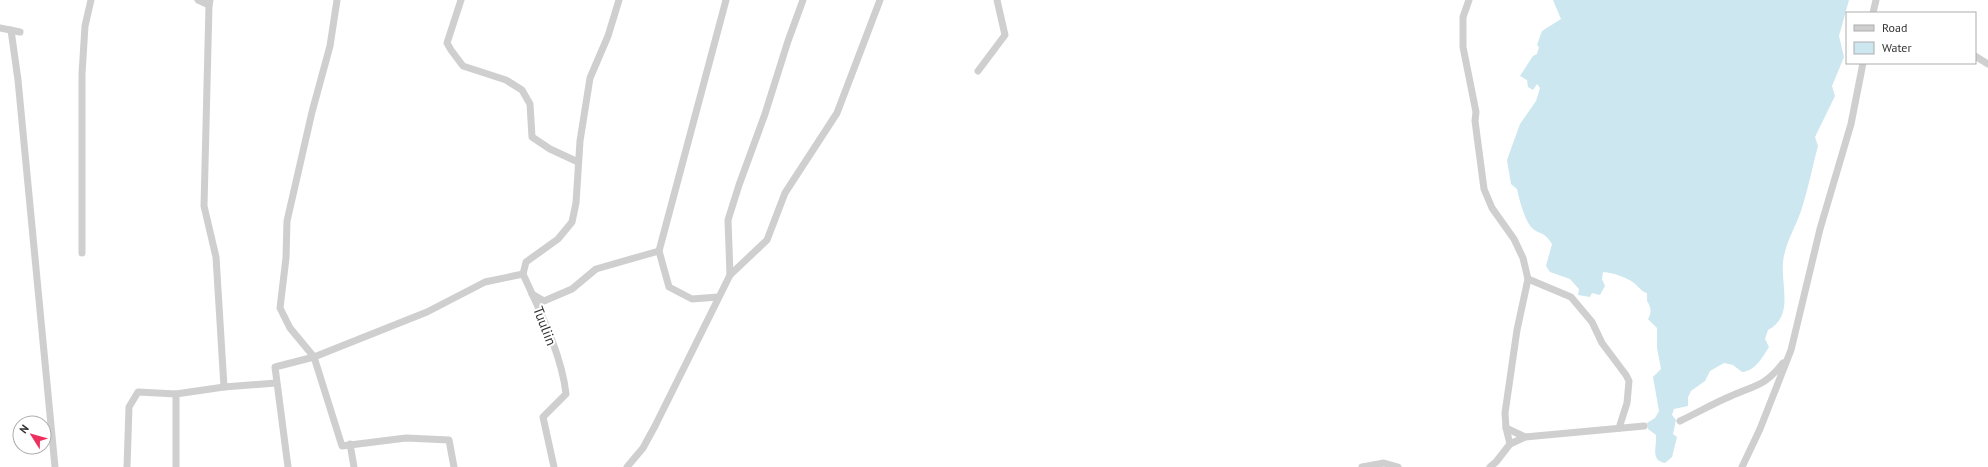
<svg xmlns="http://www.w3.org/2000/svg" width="1988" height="467" viewBox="0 0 1988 467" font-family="'PT Sans',sans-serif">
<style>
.water{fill:#cce7ef}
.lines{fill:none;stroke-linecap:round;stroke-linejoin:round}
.street{stroke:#cfcfcf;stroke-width:7}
.labels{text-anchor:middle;stroke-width:4;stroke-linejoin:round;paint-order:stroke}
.street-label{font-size:14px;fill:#323232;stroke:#fff}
</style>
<rect width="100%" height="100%" fill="#fff"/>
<!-- water -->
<path class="water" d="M 1553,0 L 1849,0 L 1839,36 L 1844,57 L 1832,86 L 1835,96 L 1815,137 L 1818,146 C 1812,168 1808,190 1801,211 C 1795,228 1784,246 1783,263 C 1781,287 1794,316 1768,330 L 1765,339 L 1769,347 C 1762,358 1755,371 1742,372 L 1733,365 L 1724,363 L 1710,371 L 1705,381 L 1691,391 L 1688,397 L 1688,406 L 1674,409 L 1672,415 L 1676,420 L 1673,434 L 1677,437 L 1672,457 L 1665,463 C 1650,460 1657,447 1656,435 L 1648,429 L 1647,423 L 1655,418 L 1659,411 L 1653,377 L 1661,369 L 1657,348 L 1657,328 L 1648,319 C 1652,312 1651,307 1647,301 L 1647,293 C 1641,291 1639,287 1634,283 C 1626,277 1614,273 1603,272 L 1602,279 L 1605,286 L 1600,295 L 1592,293 L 1590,297 L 1578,295 L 1579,289 L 1570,279 L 1550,272 L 1546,266 L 1552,244 C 1544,231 1540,235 1532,228 C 1525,221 1519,199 1517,189 L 1511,184 L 1507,160 L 1520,124 L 1536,101 L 1540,88 L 1537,84 L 1533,90 L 1528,87 L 1527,80 L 1520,76 L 1533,56 L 1537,54 L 1539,47 L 1537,45 L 1542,31 L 1561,19 Z"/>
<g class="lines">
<!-- street -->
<g class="street">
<path d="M 198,0 L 209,5"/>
<path d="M 210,0 L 209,5 L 204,206 L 216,257 L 224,387"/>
<path d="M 337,0 L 330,46 L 312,112 L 287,221 L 286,258 L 280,308 L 290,328 L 314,357 L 342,446 L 406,438 L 449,440 L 454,467"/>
<path d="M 461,0 L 447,43 L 451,50 L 463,66 L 506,80 L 522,90 L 530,104 L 532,137 L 550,149 L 578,162"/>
<path d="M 1469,0 L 1463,17 L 1463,47 L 1476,112 L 1475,121 L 1484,189 L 1492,208 L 1514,239 L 1523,258 L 1528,279 L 1517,330 L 1505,413 L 1506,428 L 1525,437 L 1644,426"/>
<path d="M 1873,13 L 1876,0"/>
<path d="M 0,28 L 20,32"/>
<path d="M 11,30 L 18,80 L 55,467"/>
<path d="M 1975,56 L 1988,64"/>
<path d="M 978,71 L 1005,35 L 997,0"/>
<path d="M 82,253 L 82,74 L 85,26 L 91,0"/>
<path d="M 523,274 L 526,262 L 558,239 L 572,222 L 576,203 L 580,141 L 590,78 L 608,36 L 619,0"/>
<path d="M 523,274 C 539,309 562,355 566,394 L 543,417 L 554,467"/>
<path d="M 730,275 L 728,220 L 739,185 L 765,114 L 788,41 L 803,0"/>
<path d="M 1528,279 L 1571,297 L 1592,322 L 1602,343 L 1626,375 L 1629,381 L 1627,403 L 1619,428"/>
<path d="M 532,294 L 544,301 L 572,289 L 596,269 L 659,251"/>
<path d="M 718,297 L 692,299 L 669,287 L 659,251 L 726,0"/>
<path d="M 1680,421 C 1697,413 1714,403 1731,396 C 1756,385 1765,386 1783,363"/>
<path d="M 350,444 L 354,467"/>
<path d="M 1510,444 L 1525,437"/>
<path d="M 127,467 L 129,407 L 138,392 L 176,394 L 224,387 L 276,383"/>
<path d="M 176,467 L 176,394"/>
<path d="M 288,467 L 275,367 L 314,357 L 427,312 L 485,282 L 523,274"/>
<path d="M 627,467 L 643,448 L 655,426 L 730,275 L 767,240 L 785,193 L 837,113 L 880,0"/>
<path d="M 1362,467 L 1384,463 L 1398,467"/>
<path d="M 1490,467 L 1496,462 L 1510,444 L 1506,428"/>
<path d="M 1742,467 L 1760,429 L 1791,350 L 1820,229 L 1851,124 L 1863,63"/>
</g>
</g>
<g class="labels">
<!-- street labels -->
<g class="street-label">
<text transform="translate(545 326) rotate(69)" y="5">Tuuliin</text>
</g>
</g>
<!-- legend -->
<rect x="1846" y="12" width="130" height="52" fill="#ffffff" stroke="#adadad"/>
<rect x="1854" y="25" width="20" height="6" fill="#cfcfcf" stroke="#adadad"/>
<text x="1882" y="32" font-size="12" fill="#323232">Road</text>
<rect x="1854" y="42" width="20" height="12" fill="#cce7ef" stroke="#adadad"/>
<text x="1882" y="52" font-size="12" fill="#323232">Water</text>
<!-- north arrow -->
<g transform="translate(32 435) rotate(307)"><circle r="19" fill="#ffffff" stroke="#adadad"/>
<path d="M0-3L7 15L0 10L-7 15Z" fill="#ed2f5d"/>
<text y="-6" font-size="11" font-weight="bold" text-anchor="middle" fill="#323232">N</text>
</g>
</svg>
